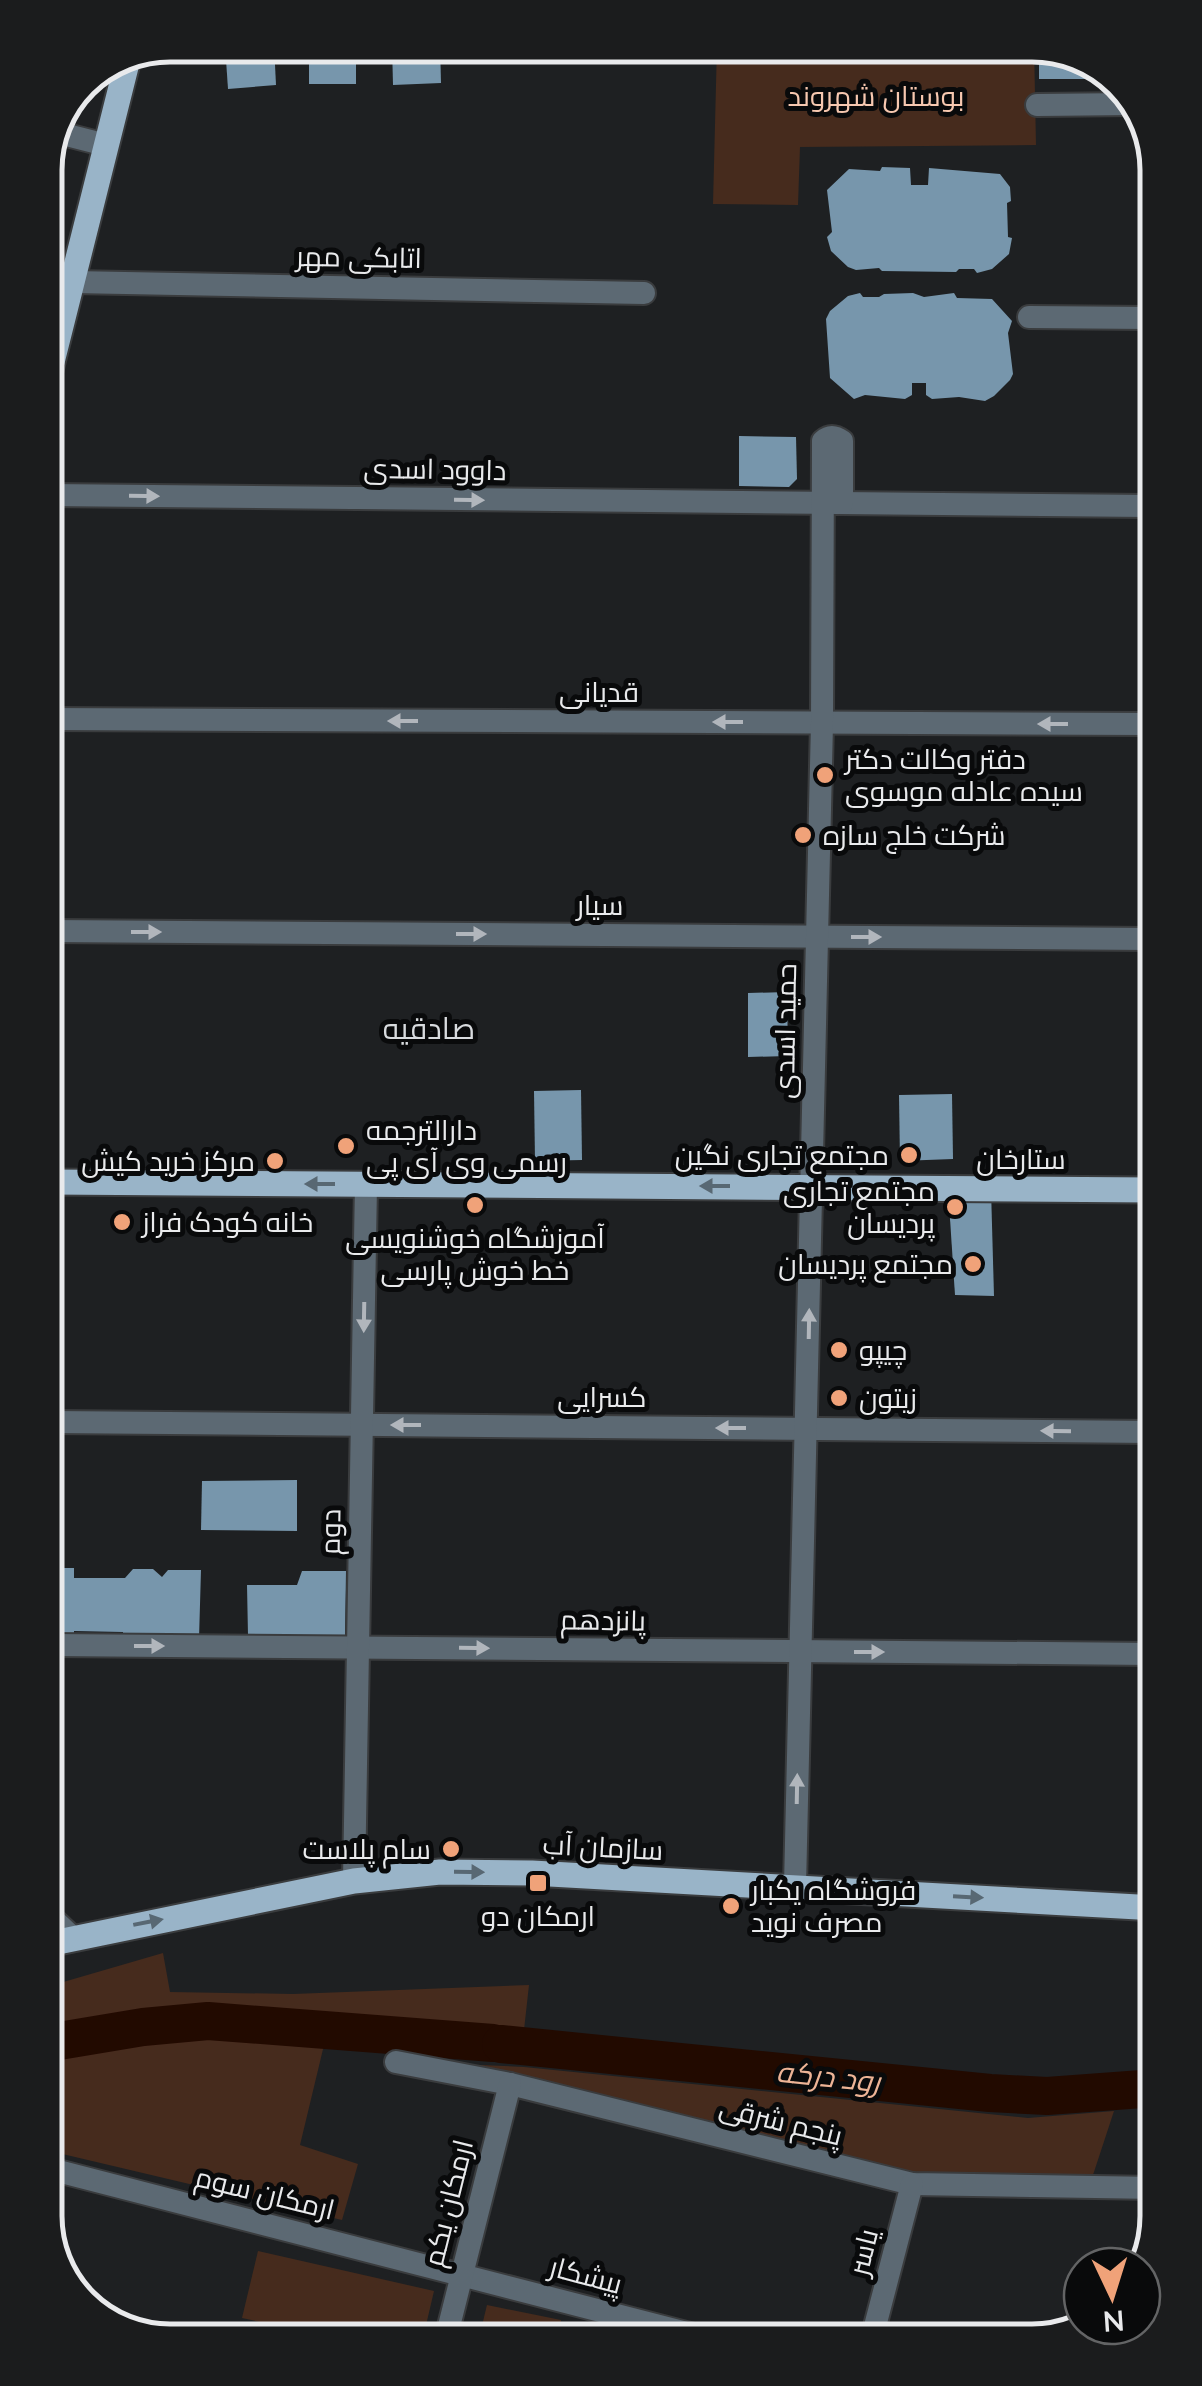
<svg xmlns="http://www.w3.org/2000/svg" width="1202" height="2386" viewBox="0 0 1202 2386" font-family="Lato,Cairo,sans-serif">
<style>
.green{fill:#462b1d}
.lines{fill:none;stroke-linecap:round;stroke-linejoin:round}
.river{stroke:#220a00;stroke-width:38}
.building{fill:#7796ac}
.minor-casing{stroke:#3a3c3e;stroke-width:26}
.major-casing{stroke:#3a3c3e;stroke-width:29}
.minor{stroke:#5c6973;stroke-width:22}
.major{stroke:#99b4c8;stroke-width:25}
.oneway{fill:#b1b6bc}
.oneway2{fill:#586873}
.poi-dot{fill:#f0a279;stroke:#090a0b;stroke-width:4}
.labels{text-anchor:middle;stroke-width:10;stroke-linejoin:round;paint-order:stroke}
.park-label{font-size:28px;fill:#f7c8b0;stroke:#090a0b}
.street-label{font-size:28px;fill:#e9eaec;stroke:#090a0b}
.poi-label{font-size:28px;fill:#e9eaec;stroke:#090a0b;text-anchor:start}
.neighbourhood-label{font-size:30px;fill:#d8dbde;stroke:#090a0b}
.water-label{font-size:30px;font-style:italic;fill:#edb496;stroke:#090a0b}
.rim{fill:none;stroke:#e9eaec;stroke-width:5}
</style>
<rect width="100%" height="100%" fill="#1e2022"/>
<!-- green -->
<g class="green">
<path d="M 717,45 L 1034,45 L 1036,145 L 800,147 L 798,205 L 713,204 Z"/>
<path d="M 163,1953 L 170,1992 L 293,1994 L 529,1985 L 523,2039 L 218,2015 L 53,2034 L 53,1985 Z"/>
<path d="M 205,2032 L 324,2045 L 300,2145 L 358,2164 L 342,2220 L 54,2152 L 53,2052 Z"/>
<path d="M 435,2063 L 524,2067 L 1028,2118 L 1114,2111 L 1092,2178 L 916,2173 Z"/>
<path d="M 258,2251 L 434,2291 L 423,2338 L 337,2339 L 242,2318 Z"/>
<path d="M 487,2305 L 561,2320 L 558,2337 L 479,2338 Z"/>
</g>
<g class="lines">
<!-- river -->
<g class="river">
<path d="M 53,2042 L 143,2027 L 208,2021 L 493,2043"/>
<path d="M 501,2044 L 990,2093 L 1047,2096 L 1156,2088"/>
</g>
</g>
<!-- building -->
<g class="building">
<path d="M 225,45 L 274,45 L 276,85 L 228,89 Z"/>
<path d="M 392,45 L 440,45 L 441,83 L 393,85 Z"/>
<path d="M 1039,45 L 1108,71 L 1114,79 L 1039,79 Z"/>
<rect x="309" y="49" width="47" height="35"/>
<path d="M 882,167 L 910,168 L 911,185 L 928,185 L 929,168 L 1000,174 L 1010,187 L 1011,201 L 1007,203 L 1008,237 L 1012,238 L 1009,254 L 992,269 L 977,273 L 974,269 L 959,269 L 956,272 L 882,271 L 879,268 L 856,270 L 848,267 L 831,251 L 827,237 L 832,232 L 827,190 L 849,169 L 880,171 Z"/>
<path d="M 860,293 L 863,297 L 879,297 L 884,294 L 913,293 L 924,297 L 954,293 L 957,298 L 992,299 L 1012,321 L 1008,333 L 1013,374 L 1010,380 L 994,396 L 985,401 L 959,397 L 932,399 L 926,395 L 926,383 L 912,383 L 912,395 L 905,399 L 865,395 L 854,399 L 830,378 L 826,319 L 830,311 L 848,296 Z"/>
<path d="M 739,436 L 796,437 L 797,479 L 789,487 L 739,486 Z"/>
<path d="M 787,992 L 788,1056 L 748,1057 L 748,993 Z"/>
<path d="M 581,1090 L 582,1160 L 535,1161 L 534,1091 Z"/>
<path d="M 952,1094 L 953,1159 L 900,1161 L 899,1095 Z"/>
<path d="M 948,1188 L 991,1189 L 994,1296 L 955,1295 Z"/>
<path d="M 297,1480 L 297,1531 L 201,1530 L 202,1481 Z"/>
<path d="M 51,1568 L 74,1568 L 74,1578 L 125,1578 L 133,1569 L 153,1569 L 162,1577 L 168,1570 L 201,1570 L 199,1639 L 123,1636 L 123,1632 L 74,1631 L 74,1638 L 52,1638 Z"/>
<path d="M 302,1571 L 346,1571 L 345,1637 L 248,1636 L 247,1585 L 297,1585 Z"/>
</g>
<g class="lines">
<defs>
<g id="minor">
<path d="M 1037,105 L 1133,104"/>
<path d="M 59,133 L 106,145"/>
<path d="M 73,282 L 644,293"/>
<path d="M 1029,317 L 1149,318"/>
<path d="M 47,495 L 1149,506"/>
<path d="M 48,719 L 1150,724"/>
<path d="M 49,931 L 1151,939"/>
<path d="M 51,1422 L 1154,1432"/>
<path d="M 52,1645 L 1154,1654"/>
<path d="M 354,1881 L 366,1184"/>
<path d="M 795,1886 L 822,723 L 823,449 L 823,441 C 830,435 835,436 842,441 L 842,503"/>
<path d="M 53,1919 L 72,1937"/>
<path d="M 396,2062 L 510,2084 L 912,2184 L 1157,2188"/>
<path d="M 54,2170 L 694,2335"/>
<path d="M 873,2334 L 912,2184"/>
<path d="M 446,2338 L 510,2084"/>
</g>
<g id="major">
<path d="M 46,386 L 127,63"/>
<path d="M 50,1182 L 1152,1190"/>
<path d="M 53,1943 L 354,1881 L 440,1872 L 532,1873 L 1156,1908"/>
</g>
</defs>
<!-- minor casing -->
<use href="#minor" class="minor-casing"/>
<!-- major casing -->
<use href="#major" class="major-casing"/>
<!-- minor -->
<use href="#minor" class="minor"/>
<!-- major -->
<use href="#major" class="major"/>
</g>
<!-- one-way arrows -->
<defs><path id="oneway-solid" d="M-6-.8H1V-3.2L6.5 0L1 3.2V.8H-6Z" transform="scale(2.5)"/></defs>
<g class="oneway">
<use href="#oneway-solid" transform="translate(144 496) rotate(1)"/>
<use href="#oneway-solid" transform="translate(469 500) rotate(1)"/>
<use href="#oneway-solid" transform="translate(403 721) rotate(-180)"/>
<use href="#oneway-solid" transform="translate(728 722) rotate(-180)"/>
<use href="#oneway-solid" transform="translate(1053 724) rotate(-180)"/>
<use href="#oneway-solid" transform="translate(146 932)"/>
<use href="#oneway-solid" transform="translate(471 934)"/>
<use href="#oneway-solid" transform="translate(866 937)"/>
<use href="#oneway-solid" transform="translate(364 1317) rotate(91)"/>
<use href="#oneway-solid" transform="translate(809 1324) rotate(-89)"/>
<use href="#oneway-solid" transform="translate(406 1425) rotate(-180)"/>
<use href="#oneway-solid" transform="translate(731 1428) rotate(-180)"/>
<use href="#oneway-solid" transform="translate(1056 1431) rotate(-179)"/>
<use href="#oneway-solid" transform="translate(149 1646)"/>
<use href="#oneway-solid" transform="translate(474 1648) rotate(1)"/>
<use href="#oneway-solid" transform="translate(869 1652)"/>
<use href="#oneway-solid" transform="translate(797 1789) rotate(-89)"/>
</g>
<g class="oneway2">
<use href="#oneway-solid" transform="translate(320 1184) rotate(-180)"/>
<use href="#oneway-solid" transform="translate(715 1186) rotate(-180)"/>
<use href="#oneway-solid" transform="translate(469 1872) rotate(1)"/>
<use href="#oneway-solid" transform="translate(968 1897) rotate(3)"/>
<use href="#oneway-solid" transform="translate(148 1922) rotate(-11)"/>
</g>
<!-- markers -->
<g class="poi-dot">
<circle cx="825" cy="775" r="10"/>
<circle cx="803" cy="835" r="10"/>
<circle cx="346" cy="1146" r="10"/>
<circle cx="909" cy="1155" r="10"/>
<circle cx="275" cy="1161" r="10"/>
<circle cx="475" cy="1205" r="10"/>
<circle cx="955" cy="1207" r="10"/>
<circle cx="122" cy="1222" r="10"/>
<circle cx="973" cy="1264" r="10"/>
<circle cx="839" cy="1350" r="10"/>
<circle cx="839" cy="1398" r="10"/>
<circle cx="451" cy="1849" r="10"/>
<rect x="528" y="1873" width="20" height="20" rx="5"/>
<circle cx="731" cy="1906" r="10"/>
</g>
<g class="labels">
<!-- park labels -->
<g class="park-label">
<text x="876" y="106">بوستان شهروند</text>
</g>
<!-- street labels -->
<g class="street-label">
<text transform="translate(359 257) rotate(1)" y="10">اتابکی مهر</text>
<text transform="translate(435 469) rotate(1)" y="10">داوود اسدی</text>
<text x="599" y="702">قدیانی</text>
<text x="600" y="915">سیار</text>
<text transform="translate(785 1031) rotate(-89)" y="10">حمید اسدی</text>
<text x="1021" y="1169">ستارخان</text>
<text x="602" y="1407">کسرایی</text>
<text transform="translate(330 1532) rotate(-89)" y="10">دوم</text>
<text transform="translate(603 1620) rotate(1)" y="10">پانزدهم</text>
<text transform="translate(603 1847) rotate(3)" y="10">سازمان آب</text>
<text transform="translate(781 2121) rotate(14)" y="10">پنجم شرقی</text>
<text transform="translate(265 2193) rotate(14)" y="10">ارمکان سوم</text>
<text transform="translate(448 2203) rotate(-76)" y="10">ارمکان یکم</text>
<text transform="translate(863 2252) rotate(-76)" y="10">یاسر</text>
<text transform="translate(586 2275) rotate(15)" y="10">پیشکار</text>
</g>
<!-- poi labels -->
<g class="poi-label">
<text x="845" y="769">دفتر وکالت دکتر<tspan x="845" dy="32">سیده عادله موسوی</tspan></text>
<text x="823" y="845">شرکت خلج سازه</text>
<text x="366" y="1140">دارالترجمه<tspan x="366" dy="32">رسمی وی آی پی</tspan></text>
<text x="889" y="1165" text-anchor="end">مجتمع تجاری نگین</text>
<text x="255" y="1171" text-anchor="end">مرکز خرید کیش</text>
<text x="935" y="1201" text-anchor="end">مجتمع تجاری<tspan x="935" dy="32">پردیسان</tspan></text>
<text x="142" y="1232">خانه کودک فراز</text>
<text x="475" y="1248" text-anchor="middle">آموزشگاه خوشنویسی<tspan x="475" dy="32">خط خوش پارسی</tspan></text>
<text x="953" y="1274" text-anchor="end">مجتمع پردیسان</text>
<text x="859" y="1360">چیپو</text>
<text x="859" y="1408">زیتون</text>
<text x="431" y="1859" text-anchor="end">سام پلاست</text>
<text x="751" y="1900">فروشگاه یکبار<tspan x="751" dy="32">مصرف نوید</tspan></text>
<text x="538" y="1926" text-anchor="middle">ارمکان دو</text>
</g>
<!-- neighbourhood labels -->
<g class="neighbourhood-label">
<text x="429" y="1039">صادقیه</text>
</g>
<!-- water labels -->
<g class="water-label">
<text transform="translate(828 2077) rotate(6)" y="10">رود درکه</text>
</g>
</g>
<!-- crop -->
<path d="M0 0H1202V2386H0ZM170 62H1032A108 108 0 0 1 1140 170V2216A108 108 0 0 1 1032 2324H170A108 108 0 0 1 62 2216V170A108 108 0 0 1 170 62Z" fill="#1b1c1d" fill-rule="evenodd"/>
<path class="rim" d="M170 62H1032A108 108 0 0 1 1140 170V2216A108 108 0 0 1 1032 2324H170A108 108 0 0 1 62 2216V170A108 108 0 0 1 170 62Z"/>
<!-- north arrow -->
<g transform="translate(1112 2296) rotate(176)"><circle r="48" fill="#090a0b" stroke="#636465" stroke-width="2.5"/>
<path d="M0-8L18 38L0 25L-18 38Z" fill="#f0a279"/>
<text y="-15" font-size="28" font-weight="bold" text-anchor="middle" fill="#e9eaec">N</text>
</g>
</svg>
